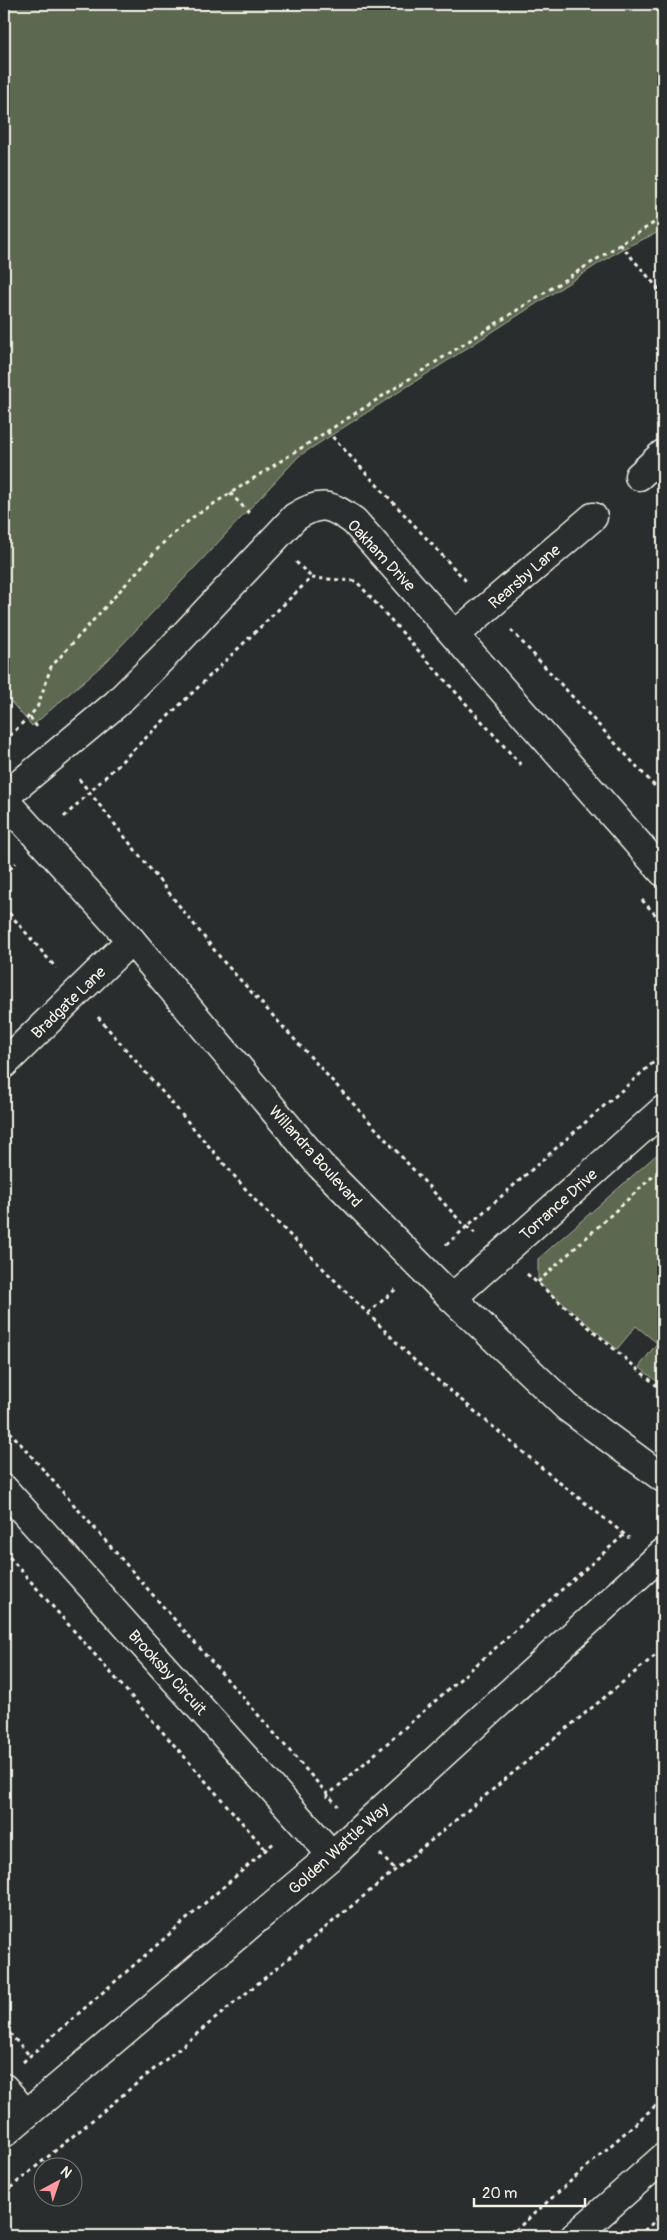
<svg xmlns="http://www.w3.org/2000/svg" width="667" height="2240" viewBox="0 0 667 2240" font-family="Pangolin,sans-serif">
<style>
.green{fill:#5b6850;stroke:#a8ac9c}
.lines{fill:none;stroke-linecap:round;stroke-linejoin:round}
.minor-casing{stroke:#f4f1e8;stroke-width:31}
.tertiary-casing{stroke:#f4f1e8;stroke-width:31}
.path{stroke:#f4f1e8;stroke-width:3;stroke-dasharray:4 4;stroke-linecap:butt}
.minor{stroke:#2a2d2e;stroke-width:28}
.tertiary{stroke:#2a2d2e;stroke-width:28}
.labels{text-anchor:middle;stroke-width:4;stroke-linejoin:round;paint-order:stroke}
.street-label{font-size:16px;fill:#f4f1e8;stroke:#2a2d2e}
</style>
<rect width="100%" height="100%" fill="#2a2d2e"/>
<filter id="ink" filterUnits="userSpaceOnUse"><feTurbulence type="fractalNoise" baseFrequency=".02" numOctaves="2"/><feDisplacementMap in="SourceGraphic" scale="10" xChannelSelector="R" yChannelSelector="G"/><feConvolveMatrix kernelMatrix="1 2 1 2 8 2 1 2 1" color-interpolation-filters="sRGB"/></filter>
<g filter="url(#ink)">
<!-- green -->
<g class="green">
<path d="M 4,4 L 663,4 L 663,230 L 620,250 L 299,456 L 107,661 L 32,726 L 4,694 Z"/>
<path d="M 663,1149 L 663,1386 L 639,1367 L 657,1343 L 636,1326 L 617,1349 L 538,1282 L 538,1259 Z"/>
</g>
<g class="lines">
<defs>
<g id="minor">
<path d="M 639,476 L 663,454"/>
<path d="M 455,635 L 593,517"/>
<path d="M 4,797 L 116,704 L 170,650 L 295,517 C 321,500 331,505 354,521 L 663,872"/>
<path d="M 4,1064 L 131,940"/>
<path d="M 452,1298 L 663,1110"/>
<path d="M 4,1489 L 332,1855"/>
<path d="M 4,2088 L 26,2114"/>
<path d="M 4,2133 L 332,1855 L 663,1553"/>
<path d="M 575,2236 L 663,2158"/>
</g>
<path id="tertiary" d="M 4,800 L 131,940 L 320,1165 L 452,1298 L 568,1408 L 663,1478"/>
</defs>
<!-- minor casing -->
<use href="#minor" class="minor-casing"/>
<!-- tertiary casing -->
<use href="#tertiary" class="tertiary-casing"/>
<!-- path -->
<g class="path">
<path d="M 620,244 L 663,294"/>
<path d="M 327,431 L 466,581"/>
<path d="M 230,493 L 252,516"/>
<path d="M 296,562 L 311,577"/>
<path d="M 511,630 L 663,795"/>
<path d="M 30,717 L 37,727"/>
<path d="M 4,742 L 37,708 L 51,667 L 163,543 L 193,517 L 663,217"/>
<path d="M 79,779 L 223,961 L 462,1223 L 475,1233"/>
<path d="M 64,817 L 311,578 L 356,581 L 521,765"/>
<path d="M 4,875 L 16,863"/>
<path d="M 642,900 L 663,923"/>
<path d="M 4,907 L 56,968"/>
<path d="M 98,1017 L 255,1200 L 415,1361 L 555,1479 L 629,1538"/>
<path d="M 446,1245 L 663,1054"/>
<path d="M 527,1274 L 663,1391"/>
<path d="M 538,1282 L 663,1167"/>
<path d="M 368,1313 L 396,1289"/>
<path d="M 4,1425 L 338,1806"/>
<path d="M 4,1551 L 266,1850"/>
<path d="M 326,1797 L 625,1534"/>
<path d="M 380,1854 L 395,1870"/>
<path d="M 4,2027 L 30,2056"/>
<path d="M 23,2062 L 276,1841"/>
<path d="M 4,2193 L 663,1649"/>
<path d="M 509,2236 L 663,2099"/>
<path d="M 638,2236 L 663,2214"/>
</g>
<!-- minor -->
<use href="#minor" class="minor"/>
<!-- tertiary -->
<use href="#tertiary" class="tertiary"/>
</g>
</g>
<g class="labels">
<!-- street labels -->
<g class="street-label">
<text transform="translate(382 555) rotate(47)" y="6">Oakham Drive</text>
<text transform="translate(524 576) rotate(-41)" y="6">Rearsby Lane</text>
<text transform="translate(68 1002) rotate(-44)" y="6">Bradgate Lane</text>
<text transform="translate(316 1156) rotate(48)" y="6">Willandra Boulevard</text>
<text transform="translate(558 1204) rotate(-42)" y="6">Torrance Drive</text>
<text transform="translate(168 1672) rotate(48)" y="6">Brooksby Circuit</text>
<text transform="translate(338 1848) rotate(-42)" y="6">Golden Wattle Way</text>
</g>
</g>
<!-- margin -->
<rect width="667" height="2240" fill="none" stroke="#2a2d2e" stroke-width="20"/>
<rect x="10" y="10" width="647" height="2220" fill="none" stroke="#f4f1e8" stroke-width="2" filter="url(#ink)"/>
<!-- north arrow -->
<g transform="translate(58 2182) rotate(40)"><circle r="24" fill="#2a2d2e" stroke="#7b7b78"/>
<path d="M0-4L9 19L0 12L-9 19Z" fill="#ff9aa2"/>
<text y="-8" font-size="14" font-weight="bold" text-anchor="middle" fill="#f4f1e8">N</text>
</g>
<!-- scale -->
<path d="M474 2198v8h111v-8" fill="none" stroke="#f4f1e8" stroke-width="2.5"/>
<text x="482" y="2198" font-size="15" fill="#f4f1e8" stroke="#2a2d2e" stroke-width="4" paint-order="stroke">20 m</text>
</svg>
